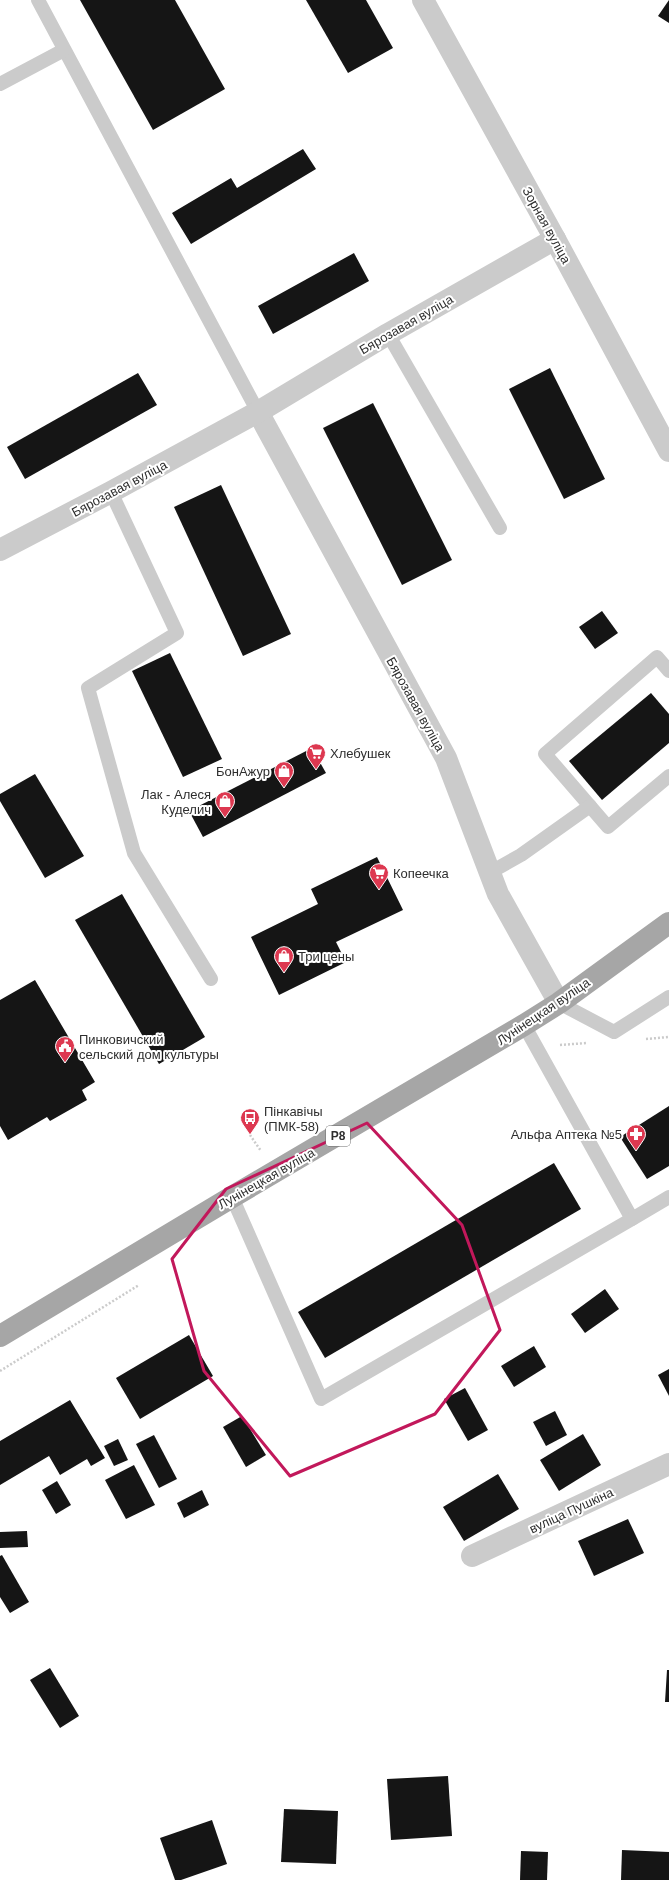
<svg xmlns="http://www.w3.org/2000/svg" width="669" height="1880" viewBox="0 0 669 1880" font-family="Helvetica,sans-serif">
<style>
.building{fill:#151515}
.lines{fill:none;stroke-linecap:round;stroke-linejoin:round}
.path{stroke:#cbcbcb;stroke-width:2.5;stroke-dasharray:2 2;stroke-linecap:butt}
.lane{stroke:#cbcbcb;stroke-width:14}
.street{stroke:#cbcbcb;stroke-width:22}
.primary{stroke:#a6a6a6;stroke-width:22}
.marked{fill:none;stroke:#c2185b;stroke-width:3;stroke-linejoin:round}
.labels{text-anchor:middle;stroke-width:4;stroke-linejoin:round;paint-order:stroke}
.shield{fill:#fff;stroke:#6d6d6d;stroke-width:1}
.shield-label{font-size:12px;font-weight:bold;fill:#2e2e2e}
.street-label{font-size:13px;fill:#2e2e2e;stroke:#fff}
.poi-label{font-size:13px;fill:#2e2e2e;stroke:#fff;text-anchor:start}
</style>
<rect width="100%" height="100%" fill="#fff"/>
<!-- building -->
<g class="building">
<path d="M 80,0 L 175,0 L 225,89 L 153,130 Z"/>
<path d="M 306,0 L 366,0 L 393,48 L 348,73 Z"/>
<path d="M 669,0 L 669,23 L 658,16 Z"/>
<path d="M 303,149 L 316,169 L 191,244 L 172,213 L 231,178 L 237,188 Z"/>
<path d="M 354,253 L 369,281 L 273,334 L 258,306 Z"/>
<path d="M 550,368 L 605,479 L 564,499 L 509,389 Z"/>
<path d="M 138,373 L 157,405 L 25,479 L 7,447 Z"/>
<path d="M 373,403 L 452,560 L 402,585 L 323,428 Z"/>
<path d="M 221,485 L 291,634 L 243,656 L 174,507 Z"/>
<path d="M 602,611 L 618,633 L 595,649 L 579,627 Z"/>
<path d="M 170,653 L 222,759 L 183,777 L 132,671 Z"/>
<path d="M 651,693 L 669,714 L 669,743 L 602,800 L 569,761 Z"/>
<path d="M 312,748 L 326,773 L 203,837 L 189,811 Z"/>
<path d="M 35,774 L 84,856 L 45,878 L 0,801 L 0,794 Z"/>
<path d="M 377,857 L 403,910 L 336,942 L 346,962 L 279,995 L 251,937 L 318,904 L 311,889 Z"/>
<path d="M 122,894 L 205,1037 L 159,1064 L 75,920 Z"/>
<path d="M 35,980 L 95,1082 L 82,1090 L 87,1100 L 50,1121 L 47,1117 L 8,1140 L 0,1126 L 0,1000 Z"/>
<path d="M 669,1106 L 669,1166 L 647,1179 L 620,1137 Z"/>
<path d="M 554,1163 L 581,1209 L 325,1358 L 298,1312 Z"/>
<path d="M 605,1289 L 619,1309 L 585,1333 L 571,1314 Z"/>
<path d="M 189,1335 L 213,1376 L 140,1419 L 116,1378 Z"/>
<path d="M 534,1346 L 546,1367 L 514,1387 L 501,1366 Z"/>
<path d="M 669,1369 L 669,1396 L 658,1375 Z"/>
<path d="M 465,1388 L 488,1430 L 468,1441 L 444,1399 Z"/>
<path d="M 70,1400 L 105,1458 L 91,1466 L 87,1459 L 60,1475 L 49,1456 L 0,1485 L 0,1441 Z"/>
<path d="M 555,1411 L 567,1435 L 546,1446 L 533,1422 Z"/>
<path d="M 242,1416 L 266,1455 L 246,1467 L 223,1427 Z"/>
<path d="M 583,1434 L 601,1465 L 559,1491 L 540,1460 Z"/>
<path d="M 154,1435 L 177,1479 L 159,1488 L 136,1444 Z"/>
<path d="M 118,1439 L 128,1460 L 114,1466 L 104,1446 Z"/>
<path d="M 134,1465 L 155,1505 L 126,1519 L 105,1480 Z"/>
<path d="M 498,1474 L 519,1509 L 464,1541 L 443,1507 Z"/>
<path d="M 57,1481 L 71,1505 L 56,1514 L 42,1490 Z"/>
<path d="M 202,1490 L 209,1505 L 184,1518 L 177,1503 Z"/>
<path d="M 628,1519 L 644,1553 L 594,1576 L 578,1541 Z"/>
<path d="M 27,1531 L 28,1547 L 0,1548 L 0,1532 Z"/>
<path d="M 2,1555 L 29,1602 L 10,1613 L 0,1597 L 0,1556 Z"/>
<path d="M 50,1668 L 79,1716 L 60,1728 L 30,1680 Z"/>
<path d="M 667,1670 L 669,1670 L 669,1702 L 665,1702 Z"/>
<path d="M 448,1776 L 452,1836 L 391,1840 L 387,1779 Z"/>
<path d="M 284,1809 L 338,1811 L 336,1864 L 281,1862 Z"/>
<path d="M 212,1820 L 227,1864 L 181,1880 L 175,1880 L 160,1838 Z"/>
<path d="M 622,1850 L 669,1852 L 669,1880 L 621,1880 Z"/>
<path d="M 521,1851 L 548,1852 L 547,1880 L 520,1880 Z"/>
</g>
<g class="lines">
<!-- path -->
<g class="path">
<path d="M 646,1039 L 669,1037"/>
<path d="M 560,1045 L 587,1043"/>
<path d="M 250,1135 L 261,1151"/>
<path d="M 0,1371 L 139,1285"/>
</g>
<!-- lane -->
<g class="lane">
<path d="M 38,0 L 258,412"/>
<path d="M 0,84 L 64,50"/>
<path d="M 388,334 L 500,528"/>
<path d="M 111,492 L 177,633 L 88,688 L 134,853 L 211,979"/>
<path d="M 669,671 L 657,657 L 545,754 L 608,827 L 669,776"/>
<path d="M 489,873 L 521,855 L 590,806"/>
<path d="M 559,1003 L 614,1032 L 669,997"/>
<path d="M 524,1025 L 632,1219 L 669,1197"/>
<path d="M 232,1197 L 321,1399 L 632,1219"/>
</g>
<!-- street -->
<g class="street">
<path d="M 423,0 L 555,239 L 669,451"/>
<path d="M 258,412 L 446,758 L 498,894 L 559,1003"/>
<path d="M 0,550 L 111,492 L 258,412 L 388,334 L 555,239"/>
<path d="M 472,1556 L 669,1464"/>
</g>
<!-- primary -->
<path class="primary" d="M 0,1336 L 232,1197 L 524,1025 L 559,1003 L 669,923"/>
</g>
<!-- marked area -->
<path class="marked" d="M 367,1123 L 462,1225 L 500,1330 L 435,1414 L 290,1476 L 204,1371 L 172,1259 L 226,1189 Z"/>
<!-- icons -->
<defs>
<symbol id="supermarket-pin" viewBox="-11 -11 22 30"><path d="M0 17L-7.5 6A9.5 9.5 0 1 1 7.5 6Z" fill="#dd3850" stroke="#fff"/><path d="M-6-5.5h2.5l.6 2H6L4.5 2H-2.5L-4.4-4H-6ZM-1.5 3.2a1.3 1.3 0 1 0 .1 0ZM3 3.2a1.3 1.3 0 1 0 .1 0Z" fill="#fff"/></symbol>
<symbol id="shop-pin" viewBox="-11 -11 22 30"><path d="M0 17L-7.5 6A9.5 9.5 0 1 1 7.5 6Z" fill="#dd3850" stroke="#fff"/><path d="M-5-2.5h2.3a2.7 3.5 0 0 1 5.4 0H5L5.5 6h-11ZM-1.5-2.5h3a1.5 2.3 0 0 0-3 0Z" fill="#fff"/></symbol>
<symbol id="civic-pin" viewBox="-11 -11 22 30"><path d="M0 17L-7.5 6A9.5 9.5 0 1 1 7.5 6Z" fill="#dd3850" stroke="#fff"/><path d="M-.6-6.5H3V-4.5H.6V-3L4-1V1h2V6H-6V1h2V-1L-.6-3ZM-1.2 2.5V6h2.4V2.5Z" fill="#fff"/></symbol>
<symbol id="bus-pin" viewBox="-11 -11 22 30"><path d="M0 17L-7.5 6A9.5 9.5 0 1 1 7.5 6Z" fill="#dd3850" stroke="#fff"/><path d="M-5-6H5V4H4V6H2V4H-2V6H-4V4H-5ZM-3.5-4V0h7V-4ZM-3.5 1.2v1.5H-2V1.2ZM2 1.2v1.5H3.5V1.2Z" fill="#fff"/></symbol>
<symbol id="pharmacy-pin" viewBox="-11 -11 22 30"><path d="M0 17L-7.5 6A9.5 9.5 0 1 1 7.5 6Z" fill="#dd3850" stroke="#fff"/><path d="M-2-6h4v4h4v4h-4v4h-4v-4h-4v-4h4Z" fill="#fff"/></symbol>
</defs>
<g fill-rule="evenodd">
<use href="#supermarket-pin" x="305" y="742" width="22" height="30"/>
<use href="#shop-pin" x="273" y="760" width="22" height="30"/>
<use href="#shop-pin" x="214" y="790" width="22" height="30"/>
<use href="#supermarket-pin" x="368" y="862" width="22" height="30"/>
<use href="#shop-pin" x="273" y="945" width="22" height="30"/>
<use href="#civic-pin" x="54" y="1035" width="22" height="30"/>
<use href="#bus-pin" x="239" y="1107" width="22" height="30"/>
<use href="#pharmacy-pin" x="625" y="1123" width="22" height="30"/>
</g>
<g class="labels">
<!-- shield labels -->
<rect class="shield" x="326" y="1126" width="24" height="20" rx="3"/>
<g class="shield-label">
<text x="338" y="1140">Р8</text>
</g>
<!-- street labels -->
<g class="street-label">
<text transform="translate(547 225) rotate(61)" y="5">Зорная вуліца</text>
<text transform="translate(406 324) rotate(-30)" y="5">Бярозавая вуліца</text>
<text transform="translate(119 488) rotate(-28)" y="5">Бярозавая вуліца</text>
<text transform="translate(416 704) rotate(61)" y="5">Бярозавая вуліца</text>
<text transform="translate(543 1011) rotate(-34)" y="5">Лунінецкая вуліца</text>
<text transform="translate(266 1178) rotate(-30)" y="5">Лунінецкая вуліца</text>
<text transform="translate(571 1510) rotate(-25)" y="5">вуліца Пушкіна</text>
</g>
<!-- poi labels -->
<g class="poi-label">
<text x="330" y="758">Хлебушек</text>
<text x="270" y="776" text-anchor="end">БонАжур</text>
<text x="211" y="799" text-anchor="end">Лак - Алеся<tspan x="211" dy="15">Куделич</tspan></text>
<text x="393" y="878">Копеечка</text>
<text x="298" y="961">Три цены</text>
<text x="79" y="1044">Пинковичский<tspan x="79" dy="15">сельский дом культуры</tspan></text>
<text x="264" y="1116">Пінкавічы<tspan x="264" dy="15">(ПМК-58)</tspan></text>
<text x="622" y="1139" text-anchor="end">Альфа Аптека №5</text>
</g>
</g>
</svg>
